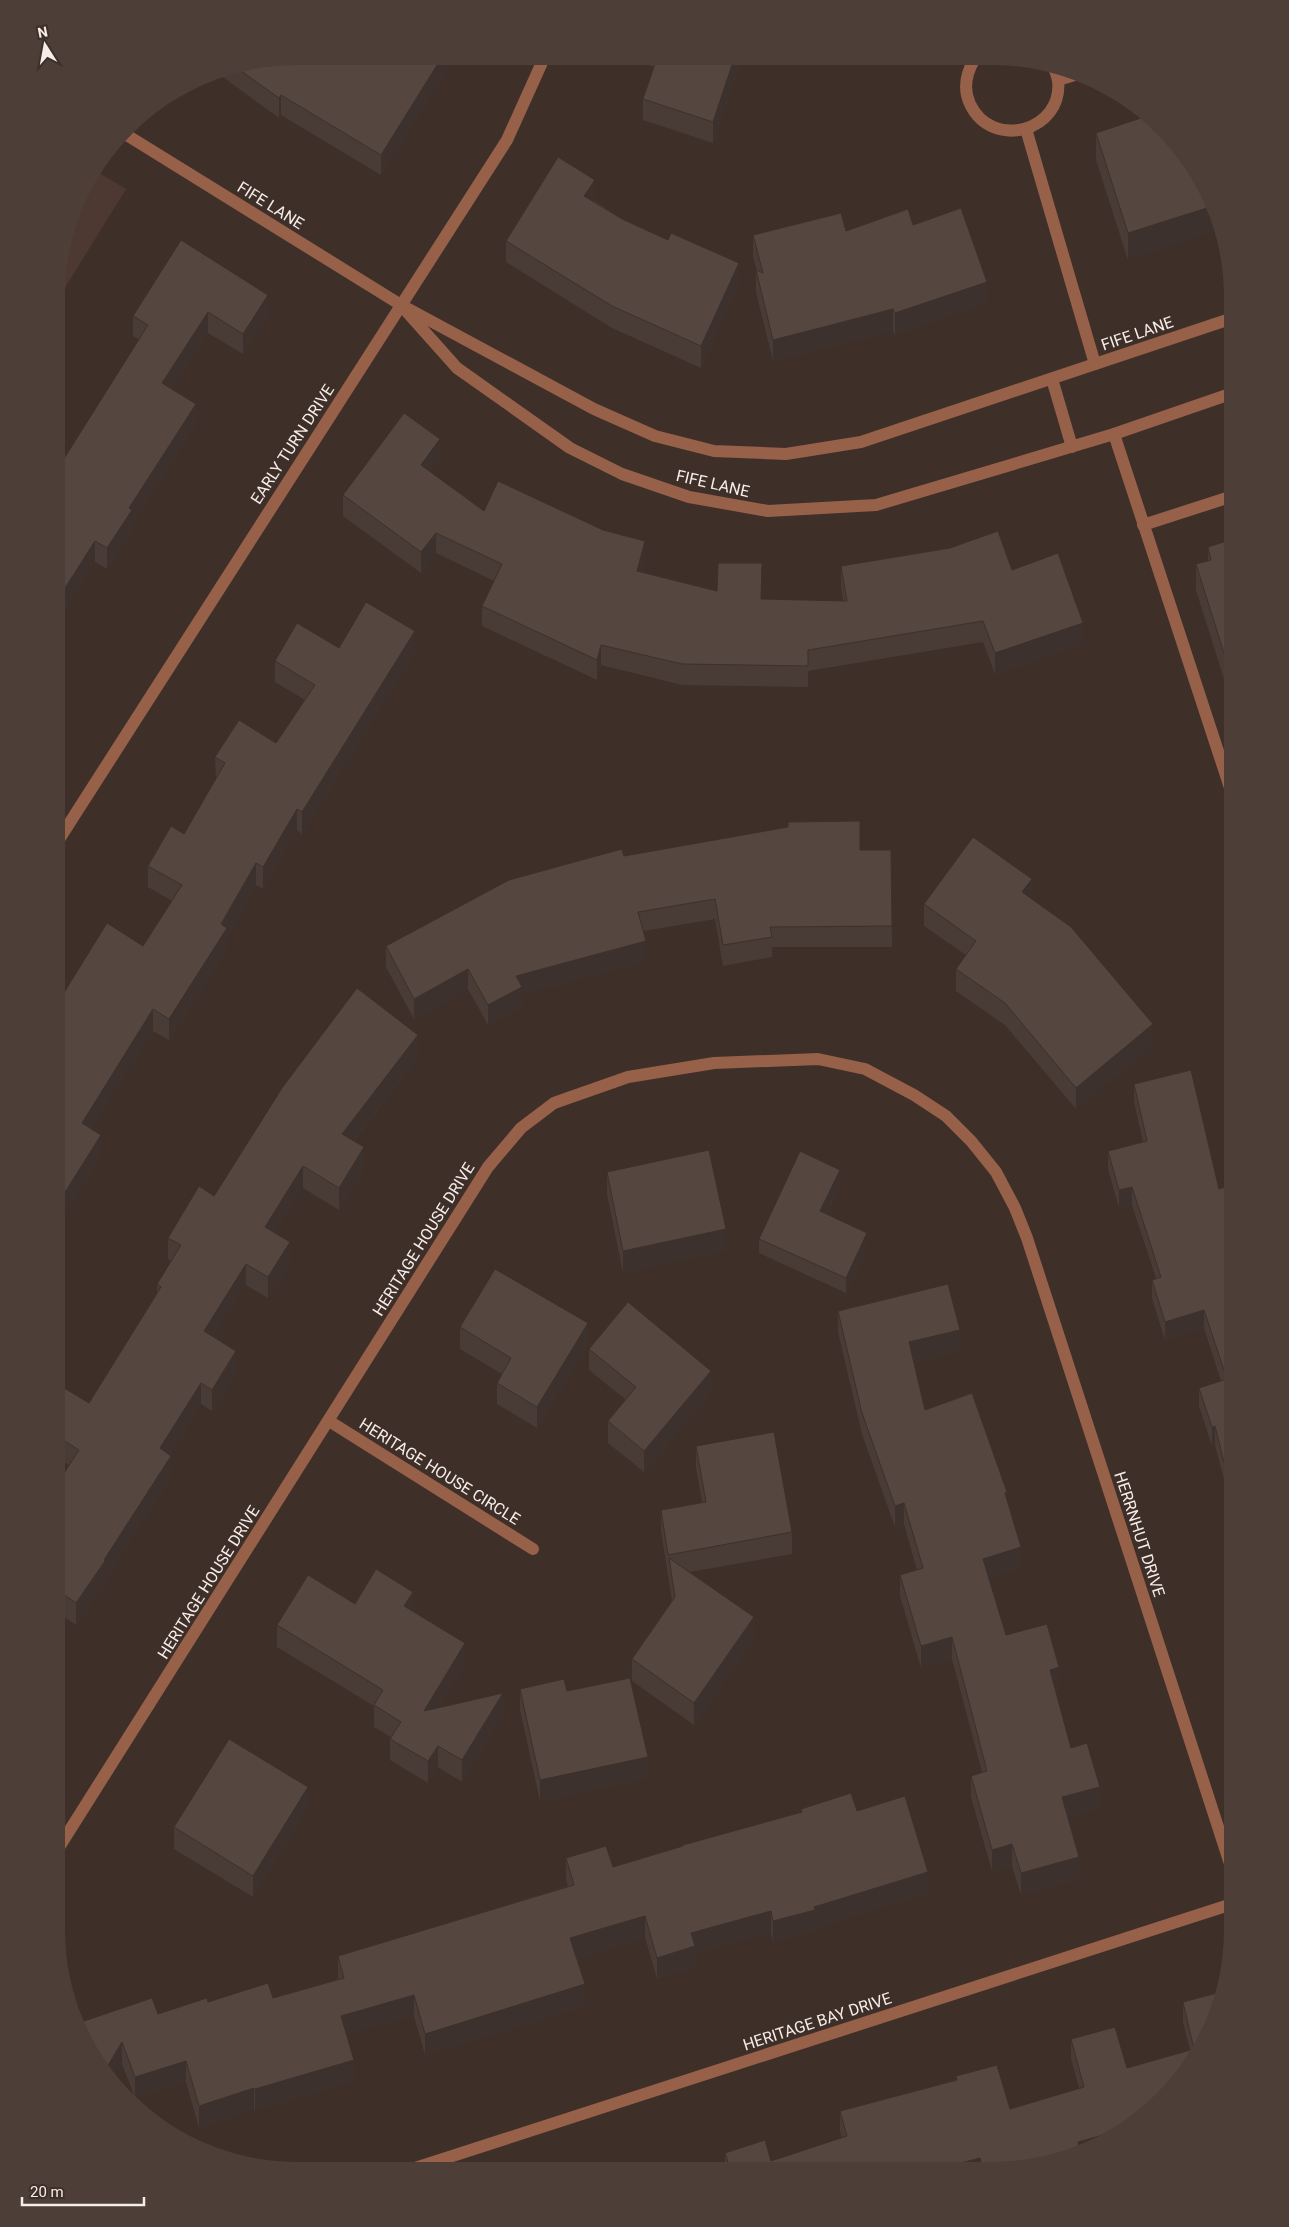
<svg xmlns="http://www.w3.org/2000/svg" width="1289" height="2227" viewBox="0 0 1289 2227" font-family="Roboto,sans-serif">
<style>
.built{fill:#4d3931}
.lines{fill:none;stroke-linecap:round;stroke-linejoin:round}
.minor{stroke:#976049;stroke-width:12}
.wall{fill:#493c36}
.shaded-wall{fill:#3c312c}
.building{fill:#55463f;stroke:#3c312c}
.labels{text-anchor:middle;stroke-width:5;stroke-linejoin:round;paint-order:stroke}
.street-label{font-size:16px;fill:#f6ede9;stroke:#3e2f29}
</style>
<rect width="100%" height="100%" fill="#3e2f29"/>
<!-- built -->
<path class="built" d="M 96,171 L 126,189 L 58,299 L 58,266 L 81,190 Z"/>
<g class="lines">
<!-- minor -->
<g class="minor">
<path d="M 974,60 C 966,74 963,89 970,104 C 992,151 1064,131 1058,80 C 1057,76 1055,70 1053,66"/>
<path d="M 1058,80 L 1078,74"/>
<path d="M 1026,129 L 1095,364"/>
<path d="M 125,134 L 401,305 L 594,409 L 655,436 L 714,451 L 786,454 L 861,442 L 1233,318"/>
<path d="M 407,312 L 457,368 L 570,448 L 622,474 L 689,497 L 768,511 L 876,505 L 1114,434 L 1233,393"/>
<path d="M 1052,379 L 1072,447"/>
<path d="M 1114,434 L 1233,797"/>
<path d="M 1143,525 L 1233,496"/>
<path d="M 58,841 L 507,140 L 544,58"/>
<path d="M 329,1421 L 533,1549"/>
<path d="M 56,1852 L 488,1167 L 521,1128 L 554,1103 L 628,1077 L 714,1063 L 818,1059 L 865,1069 L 914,1095 L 946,1116 L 971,1141 L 996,1172 L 1015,1208 L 1027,1238 L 1232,1870"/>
<path d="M 412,2169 L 1232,1904"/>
</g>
</g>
<!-- wall -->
<g class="wall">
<path d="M 297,56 L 368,65 L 453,57 L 453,60 L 381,175 L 281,115 L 279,118 L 216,72 Z"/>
<path d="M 648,58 L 741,59 L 713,143 L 643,120 L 643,99 L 654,67 L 648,65 Z"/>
<path d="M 1150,115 L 1128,260 L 1096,160 L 1096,133 Z"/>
<path d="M 595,201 L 622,219 L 668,240 L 739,284 L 701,368 L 612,328 L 506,262 L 506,241 Z"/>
<path d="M 913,225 L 987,303 L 895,335 L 893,331 L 773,361 L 756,292 L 756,270 L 757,271 L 753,257 L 753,235 L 846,231 Z"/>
<path d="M 181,240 L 268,316 L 243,354 L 208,333 L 171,389 L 196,424 L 132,524 L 132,531 L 107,569 L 95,562 L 59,618 L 61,640 L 58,644 L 60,465 L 139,340 L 133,336 L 133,316 Z"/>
<path d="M 440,459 L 430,472 L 484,511 L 645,561 L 642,573 L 717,591 L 762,563 L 761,599 L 843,601 L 841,587 L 841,566 L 1012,570 L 1083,644 L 995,674 L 983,642 L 808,671 L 808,687 L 682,685 L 601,665 L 597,680 L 482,626 L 482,606 L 494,581 L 436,553 L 421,573 L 343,516 L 343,495 Z"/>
<path d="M 1233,539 L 1233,708 L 1196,590 L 1196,564 L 1208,561 L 1208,547 Z"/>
<path d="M 339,648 L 415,652 L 302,834 L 297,830 L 263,889 L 256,885 L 227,936 L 227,949 L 169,1040 L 153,1031 L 91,1129 L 101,1156 L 57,1226 L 57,1004 L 143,946 L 172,901 L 148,887 L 148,866 L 184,834 L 216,779 L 215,757 L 276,743 L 305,700 L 275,682 L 275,661 Z"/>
<path d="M 891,850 L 892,947 L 772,947 L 772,957 L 723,966 L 715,919 L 644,931 L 646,961 L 522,994 L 522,1007 L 488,1025 L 468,989 L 414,1019 L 386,967 L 386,946 L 624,856 Z"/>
<path d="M 1032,899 L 1153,1045 L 1076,1109 L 1005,1025 L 956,991 L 956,969 L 966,955 L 924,926 L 924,904 Z"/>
<path d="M 418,1057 L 354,1141 L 364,1169 L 339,1210 L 303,1188 L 274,1233 L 290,1264 L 268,1298 L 246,1285 L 213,1337 L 236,1372 L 212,1411 L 201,1404 L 170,1454 L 171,1477 L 105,1579 L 105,1583 L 76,1625 L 57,1612 L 57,1484 L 69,1465 L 57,1458 L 57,1399 L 89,1403 L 157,1294 L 157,1284 L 171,1261 L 168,1259 L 168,1238 L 214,1196 Z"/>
<path d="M 1134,1084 L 1219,1189 L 1232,1210 L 1232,1547 L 1227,1526 L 1227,1507 L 1231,1506 L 1215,1445 L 1212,1446 L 1199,1406 L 1199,1388 L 1221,1381 L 1204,1328 L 1165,1340 L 1152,1298 L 1152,1280 L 1156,1278 L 1132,1205 L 1119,1208 L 1108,1169 L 1108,1151 L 1143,1142 L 1134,1102 Z"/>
<path d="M 607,1172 L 726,1251 L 623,1273 L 607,1194 Z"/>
<path d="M 840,1184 L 826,1214 L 867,1248 L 846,1293 L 759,1253 L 759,1239 Z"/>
<path d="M 838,1311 L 960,1351 L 914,1362 L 925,1410 L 1007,1499 L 1021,1569 L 989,1578 L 1006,1635 L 1059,1689 L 1055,1690 L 1071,1748 L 1100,1809 L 1067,1817 L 1079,1879 L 1021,1895 L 1012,1866 L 992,1871 L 971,1797 L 971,1776 L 982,1772 L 952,1659 L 921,1668 L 900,1596 L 900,1575 L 917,1570 L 904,1524 L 895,1527 L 862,1434 L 838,1332 Z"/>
<path d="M 460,1327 L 588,1345 L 537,1428 L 497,1404 L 497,1383 L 502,1374 L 460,1349 Z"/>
<path d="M 589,1349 L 711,1392 L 644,1472 L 608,1443 L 608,1421 L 626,1400 L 589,1370 Z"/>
<path d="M 696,1446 L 792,1532 L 792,1554 L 690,1572 L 754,1638 L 694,1725 L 632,1681 L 632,1659 L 672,1601 L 661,1531 L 661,1510 L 702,1502 L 696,1468 Z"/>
<path d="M 355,1604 L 413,1612 L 465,1664 L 439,1707 L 503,1714 L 462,1782 L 438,1767 L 428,1783 L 390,1760 L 390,1739 L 391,1737 L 374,1727 L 374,1706 L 277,1647 L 277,1625 Z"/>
<path d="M 520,1689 L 567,1691 L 648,1778 L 540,1801 L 520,1710 Z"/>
<path d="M 308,1809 L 253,1897 L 174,1849 L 174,1827 Z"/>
<path d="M 801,1809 L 857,1811 L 928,1893 L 815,1928 L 815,1931 L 773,1942 L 771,1933 L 695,1953 L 695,1968 L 657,1979 L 645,1937 L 577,1958 L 585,2006 L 425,2055 L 414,2016 L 346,2035 L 354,2081 L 255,2111 L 254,2109 L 199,2128 L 186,2082 L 135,2098 L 122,2064 L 112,2080 L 97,2064 L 84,2021 L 158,2014 L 208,2002 L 273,1998 L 338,1979 L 338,1956 L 568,1886 L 566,1880 L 566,1858 L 613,1867 L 801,1812 Z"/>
<path d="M 1221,1992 L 1183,2077 L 992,2171 L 712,2170 L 725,2166 L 725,2153 L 771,2161 L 842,2138 L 840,2131 L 840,2111 L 956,2080 L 956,2076 L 1010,2109 L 1079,2088 L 1071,2059 L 1071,2039 L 1127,2068 L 1190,2050 L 1183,2022 L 1183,2002 Z"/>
</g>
<!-- shaded-wall -->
<g class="shaded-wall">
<path d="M 442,57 L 453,57 L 453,60 L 381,175 L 381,155 Z"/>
<path d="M 734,59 L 741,59 L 713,143 L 713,122 Z"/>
<path d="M 281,95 L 281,115 L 279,118 L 279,98 Z"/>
<path d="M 595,180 L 595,201 L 584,217 L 584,196 Z"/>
<path d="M 1213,206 L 1220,219 L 1222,230 L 1128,260 L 1128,233 Z"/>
<path d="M 739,263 L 739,284 L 701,368 L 701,346 Z"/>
<path d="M 987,282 L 987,303 L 895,335 L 895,313 Z"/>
<path d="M 268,295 L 268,316 L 243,354 L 243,334 Z"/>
<path d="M 893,309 L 893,331 L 773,361 L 773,340 Z"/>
<path d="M 208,312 L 208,333 L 162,403 L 162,383 Z"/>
<path d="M 196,404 L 196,424 L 132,524 L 132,531 L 107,569 L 107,548 L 129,508 Z"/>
<path d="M 440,439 L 440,459 L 421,486 L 421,465 Z"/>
<path d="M 436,533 L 436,553 L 421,573 L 421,552 Z"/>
<path d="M 95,541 L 95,562 L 58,620 L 58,599 Z"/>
<path d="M 645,541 L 645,561 L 637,592 L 637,571 Z"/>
<path d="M 61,619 L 61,640 L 58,644 L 58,623 Z"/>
<path d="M 1083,623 L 1083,644 L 995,674 L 995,653 Z"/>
<path d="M 415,631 L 415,652 L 302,834 L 302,812 Z"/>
<path d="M 601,645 L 601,665 L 597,680 L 597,660 Z"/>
<path d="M 297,809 L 297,830 L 263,889 L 263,867 Z"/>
<path d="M 256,863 L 256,885 L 227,936 L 227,949 L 169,1040 L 169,1019 Z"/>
<path d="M 1032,879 L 1032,901 L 1022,892 Z"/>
<path d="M 646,941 L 646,961 L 522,994 L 522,1007 L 488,1025 L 488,1005 L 516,976 Z"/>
<path d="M 468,969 L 468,989 L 414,1019 L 414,999 Z"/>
<path d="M 153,1009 L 153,1031 L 82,1144 L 82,1123 Z"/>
<path d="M 1153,1024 L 1153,1045 L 1076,1109 L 1076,1088 Z"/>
<path d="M 418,1035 L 418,1057 L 342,1156 L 342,1134 Z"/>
<path d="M 101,1135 L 101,1156 L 57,1226 L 57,1205 Z"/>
<path d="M 364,1147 L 364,1169 L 339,1210 L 339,1188 Z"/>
<path d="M 303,1166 L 303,1188 L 265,1248 L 265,1227 Z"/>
<path d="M 840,1170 L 840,1184 L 820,1226 L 820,1211 Z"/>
<path d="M 1132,1187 L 1132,1205 L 1119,1208 L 1119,1190 Z"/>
<path d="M 726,1229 L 726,1251 L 623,1273 L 623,1251 Z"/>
<path d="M 867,1233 L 867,1248 L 846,1293 L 846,1278 Z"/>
<path d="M 290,1242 L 290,1264 L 268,1298 L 268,1277 Z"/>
<path d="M 246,1264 L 246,1285 L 204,1353 L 204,1331 Z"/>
<path d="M 1204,1310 L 1204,1328 L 1165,1340 L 1165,1322 Z"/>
<path d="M 588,1323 L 588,1345 L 537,1428 L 537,1407 Z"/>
<path d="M 960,1330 L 960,1351 L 909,1363 L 909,1342 Z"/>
<path d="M 236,1351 L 236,1372 L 212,1411 L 212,1390 Z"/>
<path d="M 711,1371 L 711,1392 L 644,1472 L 644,1451 Z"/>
<path d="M 201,1383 L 201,1404 L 160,1470 L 160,1448 Z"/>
<path d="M 1215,1426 L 1215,1445 L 1212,1446 L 1212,1427 Z"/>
<path d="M 171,1456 L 171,1477 L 105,1579 L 105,1583 L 76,1625 L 76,1603 Z"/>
<path d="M 904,1503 L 904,1524 L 895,1527 L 895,1506 Z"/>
<path d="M 1021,1547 L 1021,1569 L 983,1580 L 983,1559 Z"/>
<path d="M 413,1592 L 413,1613 L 404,1606 Z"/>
<path d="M 754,1617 L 754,1638 L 694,1725 L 694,1703 Z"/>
<path d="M 952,1637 L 952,1659 L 921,1668 L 921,1646 Z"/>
<path d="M 465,1643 L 465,1664 L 424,1732 L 424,1711 Z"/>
<path d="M 1059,1667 L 1059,1689 L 1050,1691 L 1050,1670 Z"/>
<path d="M 503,1693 L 503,1714 L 462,1782 L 462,1760 Z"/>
<path d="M 438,1746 L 438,1767 L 428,1783 L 428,1761 Z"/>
<path d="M 648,1757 L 648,1778 L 540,1801 L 540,1780 Z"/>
<path d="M 308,1787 L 308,1809 L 253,1897 L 253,1876 Z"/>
<path d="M 1100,1787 L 1100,1809 L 1062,1819 L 1062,1797 Z"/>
<path d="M 1012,1844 L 1012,1866 L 992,1871 L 992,1850 Z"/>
<path d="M 1079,1857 L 1079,1879 L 1021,1895 L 1021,1873 Z"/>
<path d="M 928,1872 L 928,1893 L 815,1928 L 815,1931 L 773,1942 L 773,1921 L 814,1907 Z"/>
<path d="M 771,1911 L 771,1933 L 695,1953 L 695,1968 L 657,1979 L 657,1958 L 691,1933 Z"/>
<path d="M 645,1916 L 645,1937 L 570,1960 L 570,1938 Z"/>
<path d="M 585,1984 L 585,2006 L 425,2055 L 425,2034 Z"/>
<path d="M 414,1995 L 414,2016 L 341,2037 L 341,2016 Z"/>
<path d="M 122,2042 L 122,2064 L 112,2080 L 104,2072 Z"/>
<path d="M 354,2060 L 354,2081 L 255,2111 L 255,2089 Z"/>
<path d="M 186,2061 L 186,2082 L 135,2098 L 135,2077 Z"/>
<path d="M 254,2088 L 254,2109 L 199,2128 L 199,2106 Z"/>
<path d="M 1128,2128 L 1126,2130 L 1070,2158 L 1035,2164 L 1078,2142 Z"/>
<path d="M 980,2158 L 980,2171 L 930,2171 Z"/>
</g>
<!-- building -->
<g class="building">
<path d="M 297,56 L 354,57 L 368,65 L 373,57 L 442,57 L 381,155 L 281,95 L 279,98 L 237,68 Z"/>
<path d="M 657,58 L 734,59 L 713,122 L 643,99 Z"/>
<path d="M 1150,115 L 1192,163 L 1213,206 L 1128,233 L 1096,133 Z"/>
<path d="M 558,157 L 595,180 L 584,196 L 622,219 L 668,240 L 671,233 L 739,263 L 701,346 L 612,306 L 506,241 Z"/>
<path d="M 961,208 L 987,282 L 895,313 L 893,309 L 773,340 L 756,270 L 763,273 L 753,235 L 841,213 L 846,231 L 908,209 L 913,225 Z"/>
<path d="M 181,240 L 268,295 L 243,334 L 208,312 L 162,383 L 196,404 L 129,508 L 132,510 L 107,548 L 95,541 L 58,599 L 58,464 L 60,465 L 148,325 L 133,316 Z"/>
<path d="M 404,413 L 440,439 L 421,465 L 484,511 L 498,481 L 603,530 L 645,541 L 637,571 L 717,591 L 718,563 L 762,563 L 761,599 L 847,601 L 841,566 L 950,548 L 998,531 L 1012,570 L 1058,553 L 1083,623 L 995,653 L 983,621 L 808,650 L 808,666 L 682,664 L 601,645 L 597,660 L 482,606 L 502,564 L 436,533 L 421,552 L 343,495 Z"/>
<path d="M 1233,539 L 1233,682 L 1196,564 L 1211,560 L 1208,547 Z"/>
<path d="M 366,602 L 415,631 L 302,812 L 297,809 L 263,867 L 256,863 L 221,924 L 227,928 L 169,1019 L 153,1009 L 82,1123 L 101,1135 L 57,1205 L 57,1004 L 107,923 L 143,946 L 182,885 L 148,866 L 171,826 L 184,834 L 225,763 L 215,757 L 239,720 L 276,743 L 315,685 L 275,661 L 297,623 L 339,648 Z"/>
<path d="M 58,617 L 61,619 L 58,623 Z"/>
<path d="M 860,821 L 860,850 L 891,850 L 892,926 L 770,927 L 772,937 L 723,945 L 715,899 L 638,912 L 646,941 L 516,976 L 522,987 L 488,1005 L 468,969 L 414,999 L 386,946 L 509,880 L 622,849 L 624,856 L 788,827 L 788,822 Z"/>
<path d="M 973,837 L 1032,879 L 1022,892 L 1071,927 L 1153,1024 L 1076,1088 L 1005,1003 L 956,969 L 976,941 L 924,904 Z"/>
<path d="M 357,988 L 418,1035 L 342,1134 L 364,1147 L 339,1188 L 303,1166 L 265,1227 L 290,1242 L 268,1277 L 246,1264 L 204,1331 L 236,1351 L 212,1390 L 201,1383 L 160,1448 L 171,1456 L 104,1560 L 105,1561 L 76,1603 L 57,1590 L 57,1484 L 79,1450 L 57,1436 L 57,1399 L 64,1388 L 89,1403 L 161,1287 L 157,1284 L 181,1245 L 168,1238 L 199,1186 L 214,1196 L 282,1088 Z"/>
<path d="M 1191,1070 L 1219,1189 L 1225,1187 L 1232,1210 L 1232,1494 L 1215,1426 L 1212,1427 L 1199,1388 L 1227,1379 L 1204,1310 L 1165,1322 L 1152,1280 L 1161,1277 L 1132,1187 L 1119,1190 L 1108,1151 L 1147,1141 L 1134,1084 Z"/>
<path d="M 709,1150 L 726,1229 L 623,1251 L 607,1172 Z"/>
<path d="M 800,1151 L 840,1170 L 820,1211 L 867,1233 L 846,1278 L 759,1239 Z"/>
<path d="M 495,1269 L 588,1323 L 537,1407 L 497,1383 L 511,1358 L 460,1327 Z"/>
<path d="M 948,1284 L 960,1330 L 909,1342 L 925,1410 L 972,1393 L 1007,1492 L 1005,1493 L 1021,1547 L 983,1559 L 1006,1635 L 1047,1624 L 1059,1667 L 1050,1670 L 1071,1748 L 1087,1743 L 1100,1787 L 1062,1797 L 1079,1857 L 1021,1873 L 1012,1844 L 992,1850 L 971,1776 L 987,1771 L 952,1637 L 921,1646 L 900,1575 L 923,1568 L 904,1503 L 895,1506 L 862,1413 L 838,1311 Z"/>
<path d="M 628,1302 L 711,1371 L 644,1451 L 608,1421 L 636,1387 L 589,1349 Z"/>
<path d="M 774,1432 L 792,1532 L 668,1555 L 661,1510 L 706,1502 L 696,1446 Z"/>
<path d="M 1232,1506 L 1232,1529 L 1227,1507 Z"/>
<path d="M 669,1558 L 754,1617 L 694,1703 L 632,1659 L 675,1597 Z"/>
<path d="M 376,1569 L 413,1592 L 404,1606 L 465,1643 L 424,1711 L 503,1693 L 462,1760 L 438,1746 L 428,1761 L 390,1739 L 401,1722 L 374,1705 L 383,1690 L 277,1625 L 308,1575 L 355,1604 Z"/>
<path d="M 630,1678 L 648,1757 L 540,1780 L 520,1689 L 564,1679 L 567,1691 Z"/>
<path d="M 229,1739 L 308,1787 L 253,1876 L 174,1827 Z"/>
<path d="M 851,1793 L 857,1811 L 905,1796 L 928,1872 L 814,1907 L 815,1910 L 773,1921 L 771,1911 L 691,1933 L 695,1946 L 657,1958 L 645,1916 L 570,1938 L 585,1984 L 425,2034 L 414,1995 L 341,2016 L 354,2060 L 255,2089 L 254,2088 L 199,2106 L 186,2061 L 135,2077 L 122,2042 L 104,2072 L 97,2064 L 72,2014 L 84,2021 L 152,1998 L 158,2014 L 207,1998 L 208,2002 L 268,1983 L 273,1998 L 344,1978 L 338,1956 L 574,1885 L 566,1858 L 606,1846 L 613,1867 L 683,1846 L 683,1845 L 802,1812 L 801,1809 Z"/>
<path d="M 1221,1992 L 1215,2022 L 1183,2077 L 1128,2128 L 1078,2142 L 1080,2151 L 1035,2164 L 992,2171 L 983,2171 L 980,2158 L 930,2171 L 712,2170 L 729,2165 L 725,2153 L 765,2140 L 771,2161 L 847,2136 L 840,2111 L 957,2080 L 956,2076 L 997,2065 L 1010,2109 L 1084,2087 L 1071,2039 L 1115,2027 L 1127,2068 L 1194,2049 L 1183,2002 Z"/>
</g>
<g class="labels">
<!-- street labels -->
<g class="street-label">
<text transform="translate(271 205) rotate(32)" y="6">FIFE LANE</text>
<text transform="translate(1137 333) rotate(-19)" y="6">FIFE LANE</text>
<text transform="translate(292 444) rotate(-57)" y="6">EARLY TURN DRIVE</text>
<text transform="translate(713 483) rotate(13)" y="6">FIFE LANE</text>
<text transform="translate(423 1239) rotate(-58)" y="6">HERITAGE HOUSE DRIVE</text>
<text transform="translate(440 1471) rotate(32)" y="6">HERITAGE HOUSE CIRCLE</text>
<text transform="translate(1140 1534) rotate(72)" y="6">HERRNHUT DRIVE</text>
<text transform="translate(208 1582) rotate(-58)" y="6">HERITAGE HOUSE DRIVE</text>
<text transform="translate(817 2021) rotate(-18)" y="6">HERITAGE BAY DRIVE</text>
</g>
</g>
<!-- crop -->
<path d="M0 0H1289V2227H0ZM297 65H992A232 232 0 0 1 1224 297V1930A232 232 0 0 1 992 2162H297A232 232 0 0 1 65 1930V297A232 232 0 0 1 297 65Z" fill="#4d3e38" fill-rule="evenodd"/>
<!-- north arrow -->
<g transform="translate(45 45) rotate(349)" stroke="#3e2f29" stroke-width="4" paint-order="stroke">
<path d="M0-4L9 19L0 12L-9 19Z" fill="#f6ede9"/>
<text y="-8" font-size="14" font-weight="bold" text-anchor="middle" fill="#f6ede9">N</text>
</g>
<!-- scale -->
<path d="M22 2197v8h122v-8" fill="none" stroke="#f6ede9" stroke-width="2.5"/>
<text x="30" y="2197" font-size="15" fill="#f6ede9" stroke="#3e2f29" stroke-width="4" paint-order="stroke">20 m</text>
</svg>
